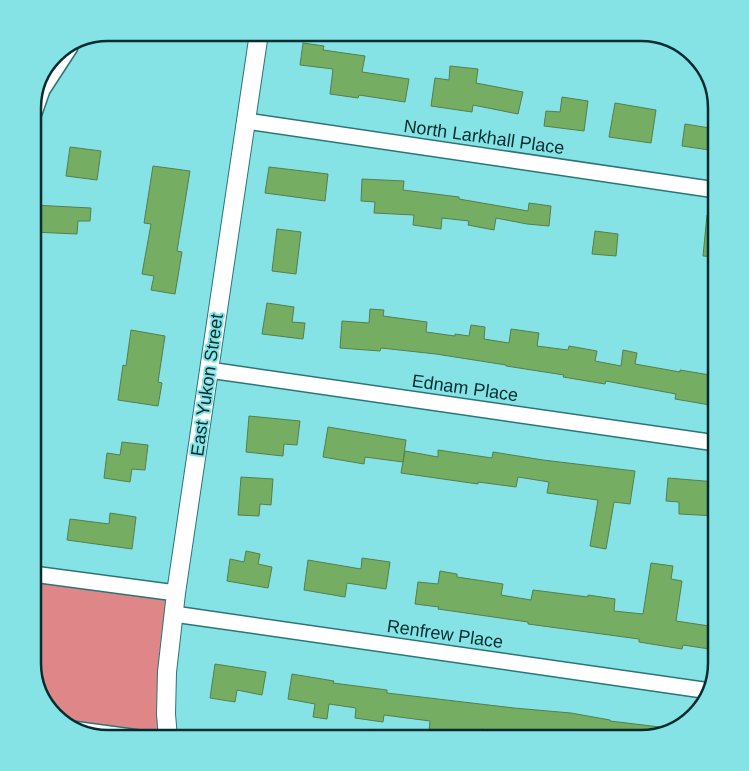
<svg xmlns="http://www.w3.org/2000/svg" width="749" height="771" viewBox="0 0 749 771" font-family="Helvetica,sans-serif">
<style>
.green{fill:#df8688}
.building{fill:#75ae63;stroke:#567e4a}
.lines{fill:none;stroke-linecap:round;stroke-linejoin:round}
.minor-casing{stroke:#2b7577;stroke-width:18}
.tertiary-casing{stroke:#2b7577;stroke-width:20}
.minor{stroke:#fff;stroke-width:15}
.tertiary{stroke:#fff;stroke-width:18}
.labels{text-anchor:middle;stroke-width:4;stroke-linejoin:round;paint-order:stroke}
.street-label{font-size:18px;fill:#022d2f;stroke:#85e3e6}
.rim{fill:none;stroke:#022d2f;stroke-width:2.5}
</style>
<rect width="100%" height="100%" fill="#85e3e6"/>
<!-- green -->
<path class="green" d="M 33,582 L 166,600 C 160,645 154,687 158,733 L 58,718 L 51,713 L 33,663 Z"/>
<!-- building -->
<g class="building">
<path d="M 303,43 L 324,46 L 323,50 L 365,56 L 362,72 L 409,79 L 405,102 L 359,95 L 358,98 L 330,94 L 333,69 L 300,65 Z"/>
<path d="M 450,66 L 478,69 L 476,83 L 523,92 L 518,114 L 473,105 L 472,112 L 431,106 L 435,78 L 449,80 Z"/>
<path d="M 562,97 L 588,101 L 584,131 L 544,126 L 546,111 L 560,112 Z"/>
<path d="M 615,103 L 656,110 L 651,143 L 609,137 Z"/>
<path d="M 685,124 L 716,129 L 716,151 L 682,146 Z"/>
<path d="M 70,147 L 101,151 L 97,180 L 66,176 Z"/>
<path d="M 153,166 L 190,171 L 177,251 L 182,252 L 175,294 L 151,290 L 154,276 L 142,274 L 151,224 L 144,223 Z"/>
<path d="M 269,167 L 328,174 L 325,201 L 265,193 Z"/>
<path d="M 362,179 L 404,181 L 403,190 L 459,197 L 459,199 L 528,211 L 529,203 L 551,206 L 549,226 L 527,224 L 496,218 L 494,230 L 468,225 L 469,221 L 442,218 L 441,229 L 413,225 L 414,215 L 374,213 L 375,202 L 361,201 Z"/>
<path d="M 33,205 L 91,208 L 90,221 L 78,221 L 77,234 L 33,232 Z"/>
<path d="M 707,215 L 716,215 L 716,257 L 703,256 Z"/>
<path d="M 277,229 L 301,232 L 296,274 L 272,271 Z"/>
<path d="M 595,231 L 618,234 L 616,256 L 592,254 Z"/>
<path d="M 267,303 L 294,307 L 292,322 L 305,323 L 303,339 L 262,334 Z"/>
<path d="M 370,309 L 384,310 L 383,316 L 427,322 L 426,332 L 455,336 L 455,334 L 469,336 L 471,325 L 485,327 L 484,339 L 509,343 L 511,329 L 539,333 L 537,346 L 568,350 L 569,346 L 597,351 L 595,361 L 621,366 L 623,350 L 637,353 L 635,364 L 680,372 L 680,370 L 716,376 L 716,406 L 675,399 L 676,394 L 606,381 L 605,384 L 563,377 L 564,375 L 506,366 L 506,365 L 436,354 L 381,348 L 380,351 L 340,348 L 342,321 L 369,323 Z"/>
<path d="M 131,330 L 165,336 L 158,382 L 162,383 L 158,406 L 118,400 L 123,365 L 126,366 Z"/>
<path d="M 249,416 L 300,421 L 297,445 L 284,444 L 283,456 L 246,452 Z"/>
<path d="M 328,427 L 406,440 L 403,462 L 365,457 L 364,464 L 323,457 Z"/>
<path d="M 122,442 L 148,445 L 145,470 L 132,469 L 130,482 L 104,478 L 107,453 L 120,455 Z"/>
<path d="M 438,450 L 492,458 L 493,452 L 543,460 L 635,471 L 630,504 L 614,502 L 606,549 L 590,546 L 598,500 L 547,493 L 549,482 L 518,477 L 516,487 L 478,482 L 478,484 L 401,473 L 405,451 L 438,457 Z"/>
<path d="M 241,477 L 273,479 L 271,505 L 260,504 L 259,516 L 238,515 Z"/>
<path d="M 668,478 L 716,482 L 716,516 L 679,514 L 679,502 L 666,501 Z"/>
<path d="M 110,513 L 136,517 L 132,549 L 67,540 L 70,519 L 109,524 Z"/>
<path d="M 246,551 L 260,554 L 258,564 L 272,567 L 268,588 L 227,581 L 230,559 L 244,562 Z"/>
<path d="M 362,558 L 390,562 L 386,589 L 347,583 L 345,597 L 304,590 L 308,560 L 361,569 Z"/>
<path d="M 651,563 L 673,566 L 671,579 L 682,581 L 676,621 L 716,627 L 716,650 L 683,645 L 682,649 L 639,642 L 639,639 L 528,624 L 528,622 L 438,609 L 439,607 L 415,604 L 418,582 L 438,584 L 440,571 L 457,574 L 457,577 L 503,584 L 501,595 L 531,600 L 533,590 L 588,597 L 588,595 L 615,599 L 614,611 L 643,614 Z"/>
<path d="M 215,664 L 266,672 L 262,695 L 237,690 L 235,702 L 210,698 Z"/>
<path d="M 292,674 L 334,681 L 333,683 L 387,690 L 387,693 L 514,708 L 571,713 L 610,720 L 610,721 L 668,728 L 641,738 L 511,738 L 511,733 L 481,729 L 480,738 L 451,738 L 452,735 L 429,732 L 430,721 L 384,715 L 383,722 L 355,718 L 356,708 L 329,704 L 327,719 L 313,717 L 315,704 L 288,699 Z"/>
</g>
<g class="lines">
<defs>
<g id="minor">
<path d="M 33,116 L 42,90 L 70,47"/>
<path d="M 246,121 L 716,190"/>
<path d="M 209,370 L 716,443"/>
<path d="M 33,574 L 176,593"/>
<path d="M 174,614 L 710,691"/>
<path d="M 72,729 L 139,738"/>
</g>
<path id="tertiary" d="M 168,738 L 166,714 L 167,672 L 176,593 L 259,33"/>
</defs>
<!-- minor casing -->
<use href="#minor" class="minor-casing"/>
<!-- tertiary casing -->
<use href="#tertiary" class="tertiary-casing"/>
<!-- minor -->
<use href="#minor" class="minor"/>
<!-- tertiary -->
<use href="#tertiary" class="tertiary"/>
</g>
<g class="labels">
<!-- street labels -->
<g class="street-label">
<text transform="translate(484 137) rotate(8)" y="6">North Larkhall Place</text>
<text transform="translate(207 385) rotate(-82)" y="6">East Yukon Street</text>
<text transform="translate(465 388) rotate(8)" y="6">Ednam Place</text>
<text transform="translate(445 634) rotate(8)" y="6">Renfrew Place</text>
</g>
</g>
<!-- crop -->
<path d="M0 0H749V771H0ZM108 41H641A67 67 0 0 1 708 108V663A67 67 0 0 1 641 730H108A67 67 0 0 1 41 663V108A67 67 0 0 1 108 41Z" fill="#85e3e6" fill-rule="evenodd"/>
<path class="rim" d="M108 41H641A67 67 0 0 1 708 108V663A67 67 0 0 1 641 730H108A67 67 0 0 1 41 663V108A67 67 0 0 1 108 41Z"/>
</svg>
